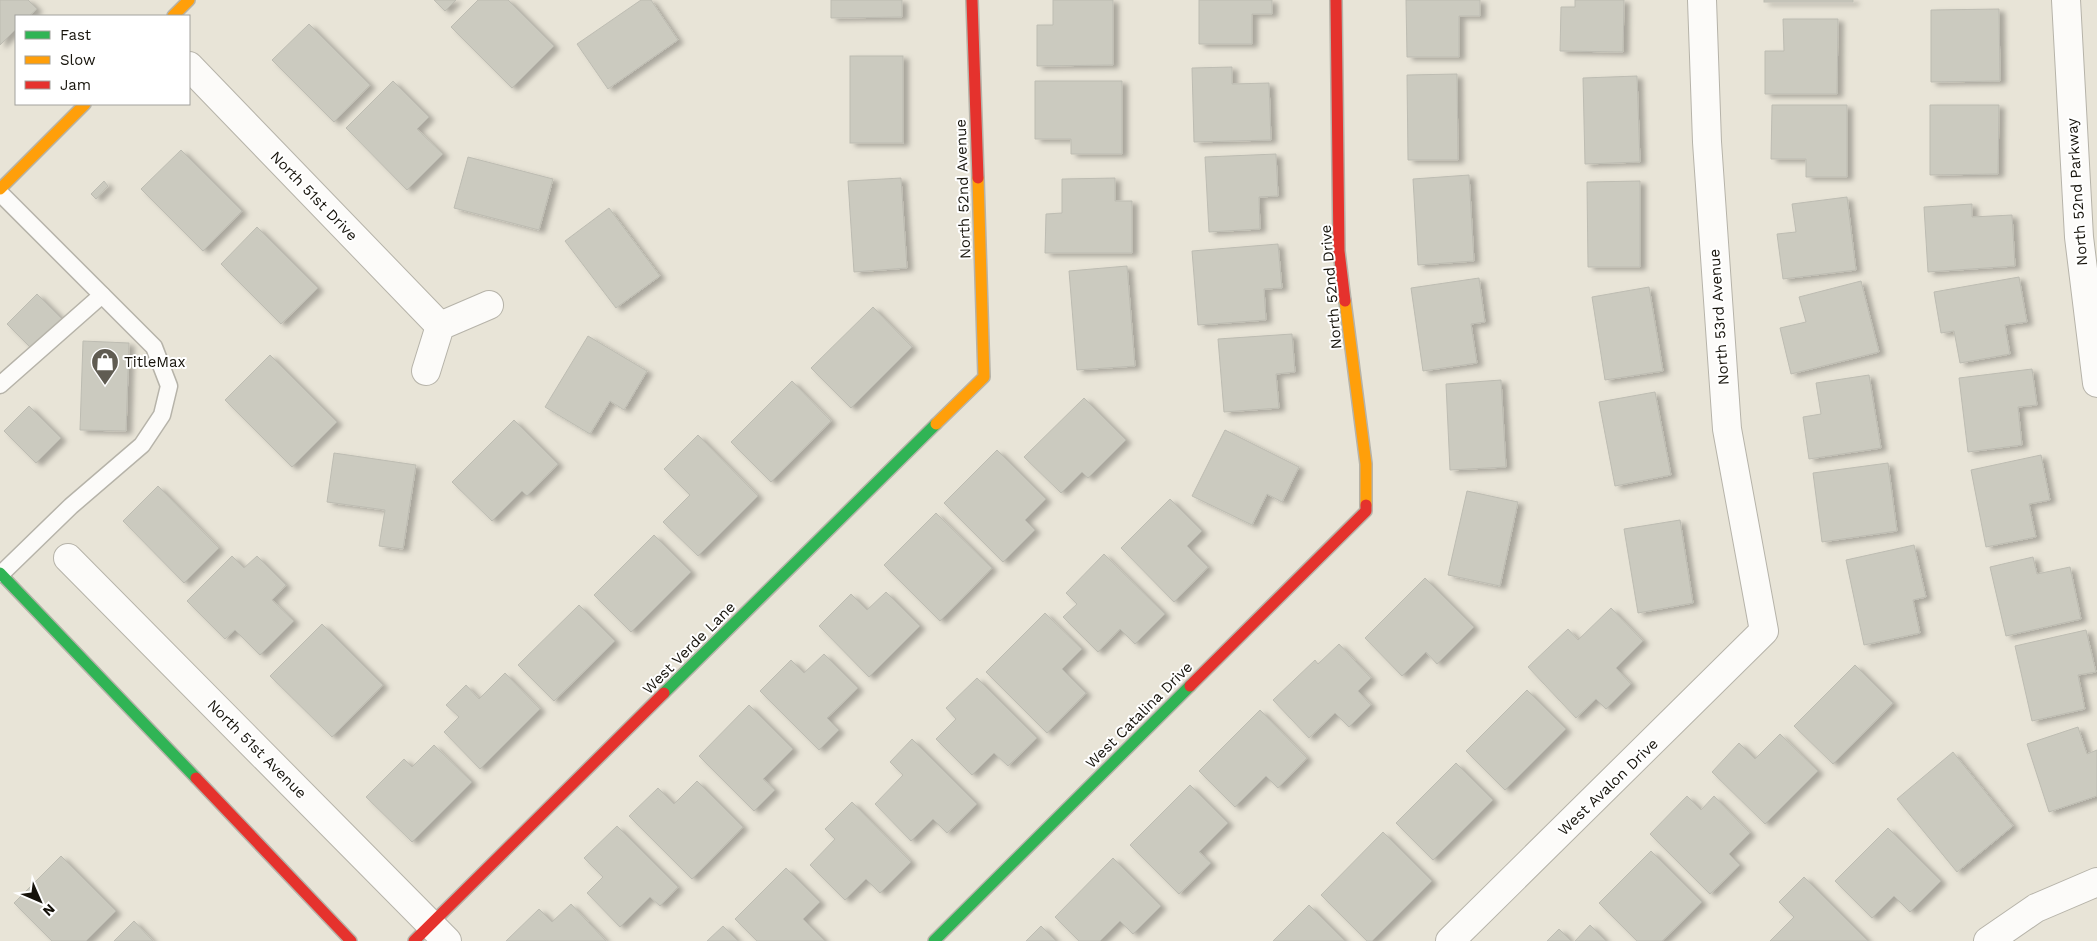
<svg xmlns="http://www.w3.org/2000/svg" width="2097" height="941" viewBox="0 0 2097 941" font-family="'Work Sans',sans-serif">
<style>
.building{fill:#cbcabf;stroke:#bdbcb2;filter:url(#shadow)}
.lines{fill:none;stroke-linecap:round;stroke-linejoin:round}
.lane-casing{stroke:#b6b3a9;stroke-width:19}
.street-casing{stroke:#b6b3a9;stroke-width:30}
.fast-casing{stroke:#b6b3a9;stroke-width:14}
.slow-casing{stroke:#b6b3a9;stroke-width:14}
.jam-casing{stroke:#b6b3a9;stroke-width:14}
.lane{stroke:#fcfbf9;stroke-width:16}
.street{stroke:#fcfbf9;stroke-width:28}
.fast{stroke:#30b455;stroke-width:11}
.slow{stroke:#ff9f0a;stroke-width:11}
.jam{stroke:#e5322d;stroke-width:11}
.labels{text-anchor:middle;stroke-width:4;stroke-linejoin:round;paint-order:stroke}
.street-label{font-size:15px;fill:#16130b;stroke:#fff}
.poi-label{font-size:15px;fill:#16130b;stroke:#fff;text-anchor:start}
</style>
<defs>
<filter id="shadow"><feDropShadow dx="5.5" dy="3" stdDeviation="2.5" flood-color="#0004"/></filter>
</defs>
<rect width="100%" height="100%" fill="#e8e4d7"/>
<!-- building -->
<g class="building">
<path d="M 0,0 L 28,0 L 37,9 L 29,16 L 16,16 L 16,29 L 0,45 Z"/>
<path d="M 434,0 L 456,0 L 445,11 Z"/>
<path d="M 478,0 L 508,0 L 554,46 L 512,88 L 451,27 Z"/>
<path d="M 641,0 L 651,0 L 678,40 L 608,89 L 577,44 Z"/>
<path d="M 831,0 L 902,0 L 902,17 L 831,18 Z"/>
<path d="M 1053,0 L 1113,0 L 1113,65 L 1037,66 L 1037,25 L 1053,25 Z"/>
<path d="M 1199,0 L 1272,0 L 1272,14 L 1252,14 L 1252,44 L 1199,44 Z"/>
<path d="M 1406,0 L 1480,0 L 1480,16 L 1459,16 L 1459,57 L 1407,57 Z"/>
<path d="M 1575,0 L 1624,0 L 1623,52 L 1560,51 L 1561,7 L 1575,7 Z"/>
<rect x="1764" y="0" width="89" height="2"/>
<path d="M 1999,9 L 2000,81 L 1931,82 L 1931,10 Z"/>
<path d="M 1783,19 L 1838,19 L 1837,94 L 1765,94 L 1765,51 L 1784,51 Z"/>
<path d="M 309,24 L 370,85 L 334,122 L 272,60 Z"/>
<rect x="850" y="56" width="53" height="87"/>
<path d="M 1232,67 L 1232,84 L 1269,83 L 1271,140 L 1194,142 L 1192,68 Z"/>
<path d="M 1457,74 L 1458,160 L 1408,160 L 1407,75 Z"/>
<path d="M 1637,76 L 1640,162 L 1585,164 L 1583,78 Z"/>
<path d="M 393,81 L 429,117 L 417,129 L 443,154 L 407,190 L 346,128 Z"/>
<path d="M 1035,81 L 1122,81 L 1122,154 L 1071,154 L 1071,139 L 1035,139 Z"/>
<path d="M 1772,105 L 1847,105 L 1847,177 L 1806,177 L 1806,159 L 1771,159 Z"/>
<path d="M 1930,105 L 1999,105 L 1998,174 L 1930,175 Z"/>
<path d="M 181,150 L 242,211 L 203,251 L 141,189 Z"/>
<path d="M 1276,154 L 1278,196 L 1259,197 L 1260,229 L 1209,232 L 1205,157 Z"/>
<path d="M 468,157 L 553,179 L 539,230 L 454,208 Z"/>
<path d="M 1469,175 L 1474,261 L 1418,265 L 1413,179 Z"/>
<path d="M 901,178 L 907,268 L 854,272 L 848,181 Z"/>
<path d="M 1115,178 L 1115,201 L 1132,201 L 1132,253 L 1045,253 L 1046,214 L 1062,213 L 1062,179 Z"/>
<path d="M 104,181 L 108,186 L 96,199 L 91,194 Z"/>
<path d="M 1640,181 L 1640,267 L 1588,267 L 1587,182 Z"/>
<path d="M 1847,197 L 1856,270 L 1783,279 L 1777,234 L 1796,232 L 1792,204 Z"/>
<path d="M 1972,204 L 1972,217 L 2012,215 L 2015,266 L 1928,272 L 1924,207 Z"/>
<path d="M 609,208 L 660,276 L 616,308 L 565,241 Z"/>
<path d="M 257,227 L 318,288 L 281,324 L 221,264 Z"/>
<path d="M 1278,244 L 1282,288 L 1264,289 L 1266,320 L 1198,325 L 1192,251 Z"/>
<path d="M 1127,266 L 1135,366 L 1077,370 L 1069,271 Z"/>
<path d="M 2019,277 L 2027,322 L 2005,325 L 2010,354 L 1960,363 L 1954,331 L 1941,333 L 1934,292 Z"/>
<path d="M 1479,278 L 1485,322 L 1471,324 L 1477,363 L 1423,371 L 1411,288 Z"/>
<path d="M 1861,281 L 1879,352 L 1791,374 L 1780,328 L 1806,322 L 1799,297 Z"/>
<path d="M 1649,287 L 1663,371 L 1605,380 L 1592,297 Z"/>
<path d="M 37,294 L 64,321 L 34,351 L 7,324 Z"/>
<path d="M 873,307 L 912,347 L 851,408 L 811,368 Z"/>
<path d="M 1292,334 L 1295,372 L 1276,374 L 1279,408 L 1224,412 L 1218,339 Z"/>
<path d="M 588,336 L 647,371 L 624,410 L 610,401 L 590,434 L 545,407 Z"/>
<path d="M 83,341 L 129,343 L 126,431 L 80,430 Z"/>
<path d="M 270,355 L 337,422 L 292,467 L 225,400 Z"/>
<path d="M 2032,369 L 2037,405 L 2018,407 L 2022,445 L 1968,452 L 1959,378 Z"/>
<path d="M 1869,375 L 1881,448 L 1809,459 L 1803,417 L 1821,414 L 1816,383 Z"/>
<path d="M 1501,380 L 1506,467 L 1450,470 L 1446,384 Z"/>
<path d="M 792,381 L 831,421 L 771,482 L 731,442 Z"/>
<path d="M 1655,392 L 1671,475 L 1615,486 L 1599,402 Z"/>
<path d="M 1084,398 L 1126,440 L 1088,478 L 1082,472 L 1061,493 L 1024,457 Z"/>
<path d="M 29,406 L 61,438 L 36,463 L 4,431 Z"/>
<path d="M 514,420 L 558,464 L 527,496 L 522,491 L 492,521 L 452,482 Z"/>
<path d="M 1225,430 L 1299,467 L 1282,502 L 1267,494 L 1252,525 L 1192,496 Z"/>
<path d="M 698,435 L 758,496 L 698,556 L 663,522 L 690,495 L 664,469 Z"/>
<path d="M 997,450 L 1046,499 L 1025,520 L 1035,530 L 1003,562 L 944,503 Z"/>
<path d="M 334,453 L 416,465 L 403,549 L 379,546 L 385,510 L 327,502 Z"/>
<path d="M 2041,455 L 2050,500 L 2029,504 L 2036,537 L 1986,547 L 1971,470 Z"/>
<path d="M 1888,463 L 1897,531 L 1822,542 L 1813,473 Z"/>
<path d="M 158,486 L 219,548 L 184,583 L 123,521 Z"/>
<path d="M 1467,491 L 1518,502 L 1500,586 L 1448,575 Z"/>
<path d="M 1170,499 L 1202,531 L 1187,546 L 1208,567 L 1174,602 L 1121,548 Z"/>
<path d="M 936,513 L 992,568 L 940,621 L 884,565 Z"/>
<path d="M 1680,520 L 1693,603 L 1638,613 L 1624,529 Z"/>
<path d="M 654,535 L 691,572 L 631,632 L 594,595 Z"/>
<path d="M 1914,545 L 1926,597 L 1913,600 L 1920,633 L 1864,645 L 1846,560 Z"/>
<path d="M 1104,554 L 1165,614 L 1135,644 L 1120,629 L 1098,652 L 1063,617 L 1077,604 L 1066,593 Z"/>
<path d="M 232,556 L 244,568 L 257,556 L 286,585 L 272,600 L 294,621 L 260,655 L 235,630 L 225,639 L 187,601 Z"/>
<path d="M 2033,557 L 2037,574 L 2070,567 L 2081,619 L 2006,636 L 1990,567 Z"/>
<path d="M 1425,578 L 1474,627 L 1437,664 L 1426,652 L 1402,676 L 1365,638 Z"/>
<path d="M 886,592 L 920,626 L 869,677 L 819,626 L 851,594 L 867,610 Z"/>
<path d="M 579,605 L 615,641 L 554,701 L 518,665 Z"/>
<path d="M 1611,608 L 1643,641 L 1616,668 L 1631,684 L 1606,709 L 1596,699 L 1576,718 L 1528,667 L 1568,629 L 1578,640 Z"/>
<path d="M 1045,613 L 1082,649 L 1062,669 L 1086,693 L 1047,733 L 986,672 Z"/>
<path d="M 322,624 L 383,685 L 332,737 L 270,676 Z"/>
<path d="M 2086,630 L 2096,672 L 2078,675 L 2085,709 L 2032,721 L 2015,646 Z"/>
<path d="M 1339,644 L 1371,678 L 1358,691 L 1371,705 L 1349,727 L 1335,713 L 1309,738 L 1273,700 L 1315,660 L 1318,664 Z"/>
<path d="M 824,654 L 858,688 L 827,718 L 839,730 L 819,750 L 760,691 L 791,660 L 804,673 Z"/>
<path d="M 1855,665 L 1893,703 L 1833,764 L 1794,726 Z"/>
<path d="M 505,673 L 540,709 L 480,769 L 444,732 L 459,717 L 446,705 L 466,685 L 479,699 Z"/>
<path d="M 977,678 L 1037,738 L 1008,766 L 994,753 L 972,775 L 936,739 L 956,719 L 946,708 Z"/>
<path d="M 1527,690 L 1566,729 L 1505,790 L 1466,751 Z"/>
<path d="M 749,705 L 793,749 L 763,779 L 775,790 L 754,811 L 699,756 Z"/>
<path d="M 1260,710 L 1307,758 L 1278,788 L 1266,776 L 1235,807 L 1199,771 Z"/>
<path d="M 2078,727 L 2087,754 L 2097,750 L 2097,796 L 2049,812 L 2027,744 Z"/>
<path d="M 1780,734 L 1818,771 L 1765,824 L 1712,772 L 1739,743 L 1755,759 Z"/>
<path d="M 912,739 L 977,804 L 947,833 L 933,819 L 911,841 L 875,804 L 903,775 L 890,762 Z"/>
<path d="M 434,745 L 472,782 L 412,842 L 366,797 L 404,759 L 412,767 Z"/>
<path d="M 1953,752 L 2013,826 L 1957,872 L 1897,799 Z"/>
<path d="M 1456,763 L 1493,800 L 1433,860 L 1396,823 Z"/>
<path d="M 697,781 L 743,827 L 692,879 L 629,816 L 658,788 L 674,804 Z"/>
<path d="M 1190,785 L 1228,823 L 1199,852 L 1211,863 L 1179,894 L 1130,845 Z"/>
<path d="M 1687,796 L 1701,810 L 1714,796 L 1750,833 L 1729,854 L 1740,865 L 1710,894 L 1650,834 Z"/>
<path d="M 852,802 L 911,862 L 880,893 L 866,879 L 845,900 L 810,865 L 835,839 L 825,829 Z"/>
<path d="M 617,826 L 678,887 L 660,906 L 650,897 L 620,927 L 587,893 L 603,877 L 584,858 Z"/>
<path d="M 1888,828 L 1941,881 L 1910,912 L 1894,896 L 1872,918 L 1835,881 Z"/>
<path d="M 1383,832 L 1432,881 L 1372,941 L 1367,941 L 1321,895 Z"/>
<path d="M 1651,851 L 1702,902 L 1662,941 L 1637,941 L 1599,903 Z"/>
<path d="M 61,856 L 116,911 L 86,941 L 52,941 L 14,903 Z"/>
<path d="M 1113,858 L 1161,906 L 1133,934 L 1120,921 L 1100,941 L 1079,941 L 1055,917 Z"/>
<path d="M 786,868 L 820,902 L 803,919 L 825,941 L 757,941 L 735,919 Z"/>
<path d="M 1804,877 L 1868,941 L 1770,941 L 1794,917 L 1779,902 Z"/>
<path d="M 571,904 L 606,941 L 506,941 L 539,909 L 552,922 Z"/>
<path d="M 1309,905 L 1345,941 L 1273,941 Z"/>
<path d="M 134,921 L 153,941 L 114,941 Z"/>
<path d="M 1590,925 L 1606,941 L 1575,941 Z"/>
<path d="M 723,926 L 738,941 L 707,941 Z"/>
<path d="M 1041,926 L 1056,941 L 1026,941 Z"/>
<path d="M 1559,929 L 1571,941 L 1547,941 Z"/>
</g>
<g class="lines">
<defs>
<g id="lane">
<path d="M 0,193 L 154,347 L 169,386 L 162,415 L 142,445 L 71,506 L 1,574"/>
<path d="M 0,385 L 102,295"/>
</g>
<g id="street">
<path d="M 2066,0 L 2079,237 L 2097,383"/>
<path d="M 189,66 L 440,326"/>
<path d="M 426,371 L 440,326 L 489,305"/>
<path d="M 68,558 L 447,941"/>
<path d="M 1450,941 L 1764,631 L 1727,429 L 1707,142 L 1702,0"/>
<path d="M 1988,941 L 2036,908 L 2097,882"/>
</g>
<g id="fast">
<path d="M 0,573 L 196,778"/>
<path d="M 664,693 L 936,424"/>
<path d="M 934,941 L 1190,686"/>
</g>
<g id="slow">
<path d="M 173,16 L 189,0"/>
<path d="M 0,189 L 85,104"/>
<path d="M 1345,301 L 1366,464 L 1366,505"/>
<path d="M 936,424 L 984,377 L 978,178"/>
</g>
<g id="jam">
<path d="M 972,0 L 978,178"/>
<path d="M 1336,0 L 1339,251 L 1345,301"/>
<path d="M 1190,686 L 1366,511 L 1366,505"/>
<path d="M 196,778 L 351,941"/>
<path d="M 414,941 L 664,693"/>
</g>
</defs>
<!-- lane casing -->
<use href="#lane" class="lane-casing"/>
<!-- street casing -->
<use href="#street" class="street-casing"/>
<!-- fast casing -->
<use href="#fast" class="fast-casing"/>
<!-- slow casing -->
<use href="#slow" class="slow-casing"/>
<!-- jam casing -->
<use href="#jam" class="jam-casing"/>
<!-- lane -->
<use href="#lane" class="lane"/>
<!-- street -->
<use href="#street" class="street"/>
<!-- fast -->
<use href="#fast" class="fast"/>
<!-- slow -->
<use href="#slow" class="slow"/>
<!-- jam -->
<use href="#jam" class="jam"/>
</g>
<!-- icons -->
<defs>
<symbol id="shop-pin" viewBox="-11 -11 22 30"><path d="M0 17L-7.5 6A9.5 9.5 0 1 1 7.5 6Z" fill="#605c52" stroke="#fff"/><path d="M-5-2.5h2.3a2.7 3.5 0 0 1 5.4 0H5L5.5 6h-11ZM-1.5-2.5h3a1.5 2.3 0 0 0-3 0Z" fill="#fff"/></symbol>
</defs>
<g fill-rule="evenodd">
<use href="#shop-pin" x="89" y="346" width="32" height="43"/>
</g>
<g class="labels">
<!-- street labels -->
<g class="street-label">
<text transform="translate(963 189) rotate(-92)" y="5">North 52nd Avenue</text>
<text transform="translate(2077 192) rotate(-94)" y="5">North 52nd Parkway</text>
<text transform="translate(314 196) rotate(46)" y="5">North 51st Drive</text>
<text transform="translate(1331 287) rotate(-95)" y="5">North 52nd Drive</text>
<text transform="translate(1719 317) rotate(-94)" y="5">North 53rd Avenue</text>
<text transform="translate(689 648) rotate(-45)" y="5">West Verde Lane</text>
<text transform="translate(1139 715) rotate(-45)" y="5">West Catalina Drive</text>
<text transform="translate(257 749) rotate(45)" y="5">North 51st Avenue</text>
<text transform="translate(1608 787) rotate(-44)" y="5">West Avalon Drive</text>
</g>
<!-- poi labels -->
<g class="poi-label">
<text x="124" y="367">TitleMax</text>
</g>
</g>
<!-- legend -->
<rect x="15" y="15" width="175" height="90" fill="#ffffff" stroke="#a2a19d"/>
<rect x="25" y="31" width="25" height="8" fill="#30b455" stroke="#a2a19d"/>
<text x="60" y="40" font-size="15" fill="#16130b">Fast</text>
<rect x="25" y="56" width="25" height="8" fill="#ff9f0a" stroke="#a2a19d"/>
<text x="60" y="65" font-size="15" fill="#16130b">Slow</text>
<rect x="25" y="81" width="25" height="8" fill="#e5322d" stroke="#a2a19d"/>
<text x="60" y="90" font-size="15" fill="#16130b">Jam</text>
<!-- north arrow -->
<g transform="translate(40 901) rotate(135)" stroke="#ffffff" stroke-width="4" paint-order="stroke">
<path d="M0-4L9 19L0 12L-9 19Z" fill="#16130b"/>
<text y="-8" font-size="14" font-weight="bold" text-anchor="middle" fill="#16130b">N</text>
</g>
</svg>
